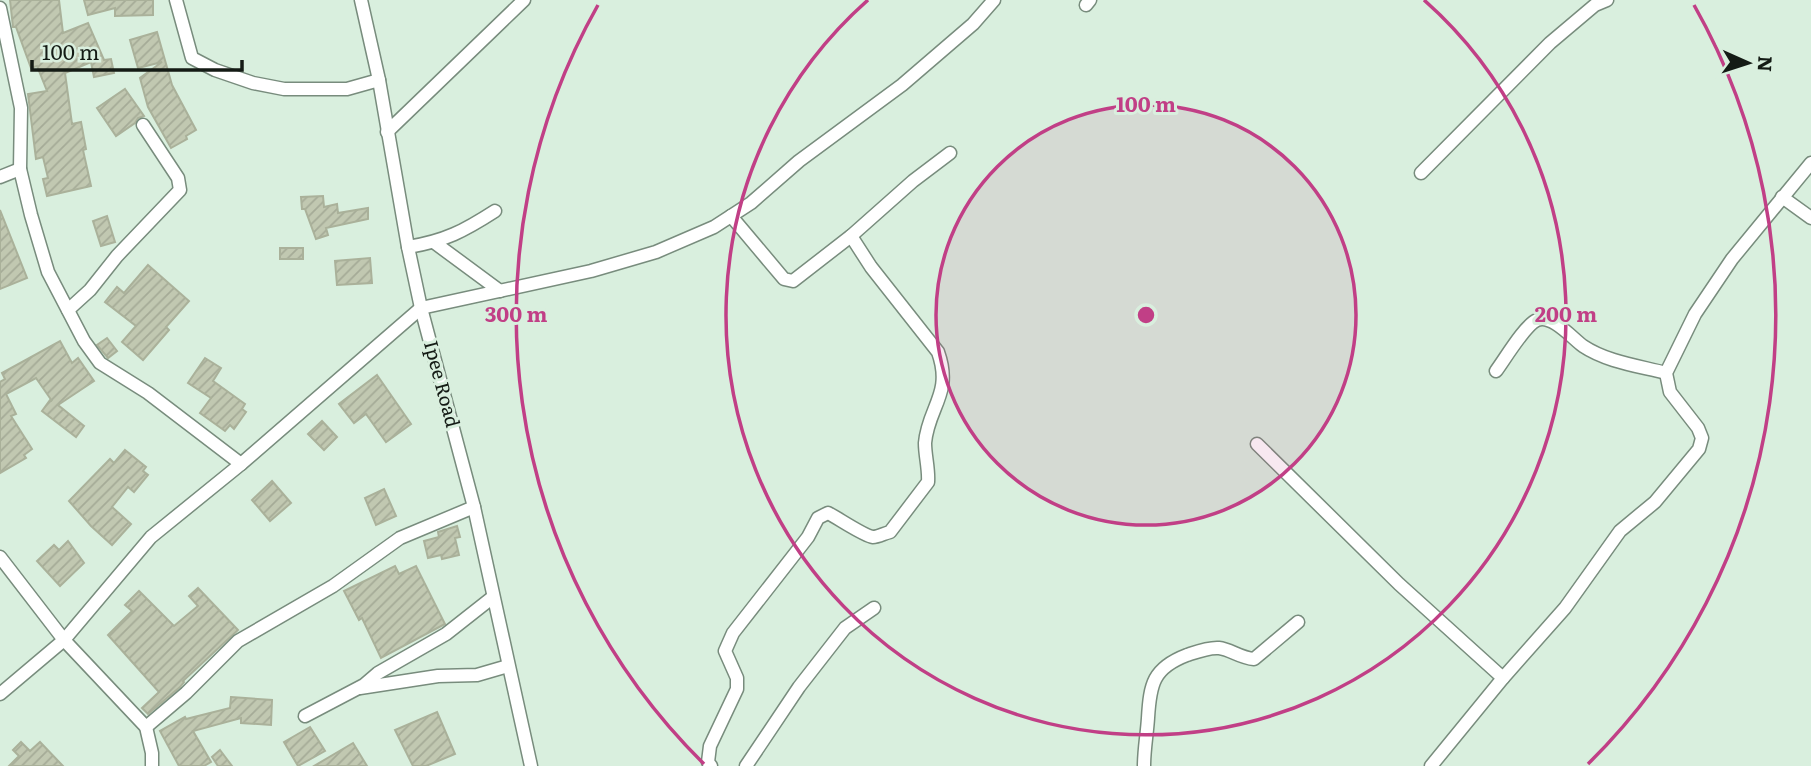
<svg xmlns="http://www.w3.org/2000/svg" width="1811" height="766" viewBox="0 0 1811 766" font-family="Literata,serif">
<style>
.building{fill:url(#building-hatch);stroke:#aab19a;stroke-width:2}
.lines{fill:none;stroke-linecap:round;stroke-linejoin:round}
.street-casing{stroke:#788c7d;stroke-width:15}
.street{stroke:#fff;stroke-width:12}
.ring{fill:none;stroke:#c13f86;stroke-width:3.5}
.labels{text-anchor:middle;stroke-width:6;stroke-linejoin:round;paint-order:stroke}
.street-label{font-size:19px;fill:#141b15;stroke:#d9efde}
.centre{fill:#c13f86;stroke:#d9efde;stroke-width:3.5}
.ring-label{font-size:21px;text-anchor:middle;font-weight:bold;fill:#c13f86;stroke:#d9efde;stroke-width:6;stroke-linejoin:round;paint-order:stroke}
</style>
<defs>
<pattern id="building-hatch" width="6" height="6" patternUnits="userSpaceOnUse" patternTransform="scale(1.75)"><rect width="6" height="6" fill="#c1c8b1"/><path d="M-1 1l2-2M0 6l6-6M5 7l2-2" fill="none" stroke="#a5ab97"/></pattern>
</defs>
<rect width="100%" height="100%" fill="#d9efde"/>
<!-- building -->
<g class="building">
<path d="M 10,0 L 59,0 L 63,33 L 88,23 L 104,60 L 111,59 L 114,73 L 94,77 L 91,62 L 65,73 L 72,124 L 81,122 L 86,149 L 83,150 L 91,186 L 47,196 L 43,179 L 48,178 L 43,157 L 36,159 L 28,94 L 47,91 L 37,66 L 31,68 L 16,27 L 13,27 Z"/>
<path d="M 84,0 L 153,0 L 153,15 L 115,16 L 115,8 L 88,15 Z"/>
<path d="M 157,32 L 172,85 L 196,130 L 186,136 L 187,139 L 171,148 L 148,107 L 140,78 L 162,62 L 138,68 L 130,40 Z"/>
<path d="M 125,89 L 144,116 L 138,118 L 135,123 L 116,136 L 97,108 Z"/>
<path d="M 323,196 L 324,207 L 337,204 L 338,213 L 368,208 L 368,219 L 326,228 L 328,235 L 316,239 L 305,209 L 302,209 L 301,197 Z"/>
<path d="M 0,210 L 27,278 L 0,289 Z"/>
<path d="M 107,216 L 115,242 L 101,246 L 93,221 Z"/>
<rect x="280" y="248" width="23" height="11"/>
<path d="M 370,258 L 372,283 L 337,285 L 335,261 Z"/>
<path d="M 148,265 L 189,301 L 166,327 L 169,330 L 143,360 L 122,342 L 136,326 L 105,302 L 117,287 L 124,293 Z"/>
<path d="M 107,338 L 117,351 L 108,358 L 97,345 Z"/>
<path d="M 60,341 L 72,363 L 78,358 L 94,381 L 58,405 L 84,426 L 76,437 L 42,411 L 50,400 L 52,401 L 36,378 L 6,394 L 16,414 L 11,416 L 32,449 L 24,455 L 26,458 L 0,473 L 0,382 L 5,379 L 2,373 Z"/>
<path d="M 205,358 L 221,368 L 213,381 L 245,404 L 242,409 L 246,412 L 234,429 L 230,425 L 225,431 L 200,413 L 211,398 L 188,383 Z"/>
<path d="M 377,375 L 411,424 L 386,442 L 366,414 L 354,423 L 339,404 Z"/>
<path d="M 322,421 L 337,437 L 324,450 L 308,434 Z"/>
<path d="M 125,450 L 146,467 L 143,471 L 148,475 L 134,492 L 128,487 L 112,507 L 131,524 L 112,545 L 91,526 L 69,501 L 110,459 L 114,463 Z"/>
<path d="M 272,481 L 291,503 L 270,521 L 252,500 Z"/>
<path d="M 384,489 L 396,516 L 376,525 L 365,498 Z"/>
<path d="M 457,526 L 460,537 L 455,538 L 459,555 L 442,559 L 441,555 L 428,558 L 424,541 L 439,537 L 438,532 Z"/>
<path d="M 68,541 L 84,563 L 60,586 L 37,561 L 54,545 L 59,550 Z"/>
<path d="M 395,566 L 399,574 L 416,566 L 445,624 L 381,658 L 362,618 L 359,620 L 344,591 Z"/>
<path d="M 198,588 L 238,630 L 183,681 L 184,682 L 180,687 L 148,714 L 142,708 L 159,692 L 108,635 L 132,611 L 125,605 L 139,591 L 174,626 L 198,606 L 189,596 Z"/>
<path d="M 231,697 L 272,700 L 271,725 L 241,723 L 241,718 L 193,731 L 211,762 L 204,766 L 179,766 L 160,731 L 185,717 L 186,719 L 230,708 Z"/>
<path d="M 437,712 L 455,754 L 426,766 L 413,766 L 395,730 Z"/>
<path d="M 310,727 L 325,751 L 298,766 L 284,742 Z"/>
<path d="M 21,742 L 30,751 L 40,742 L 63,766 L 9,766 L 19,756 L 13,750 Z"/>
<path d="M 353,743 L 367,766 L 314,766 Z"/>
<path d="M 220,750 L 232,766 L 218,766 L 212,757 Z"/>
</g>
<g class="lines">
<defs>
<g id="street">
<path d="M 176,0 L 192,58 L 215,70 L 253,83 L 284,89 L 347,89 L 379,80"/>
<path d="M 361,0 L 379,80 L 408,247 L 421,308 L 474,507 L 531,766"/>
<path d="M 1086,5 L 1090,0"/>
<path d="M 0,8 L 21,108 L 20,169 L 31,215 L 48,272 L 84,341 L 100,363 L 148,393 L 241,464"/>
<path d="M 387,132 L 524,0"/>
<path d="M 1421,173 L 1550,43 L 1595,5 L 1607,0"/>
<path d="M 0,177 L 20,169"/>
<path d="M 1782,197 L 1811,218"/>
<path d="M 731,216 L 784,279 L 793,281 L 851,236 L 913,181 L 950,153"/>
<path d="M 435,243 L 500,291"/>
<path d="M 408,247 C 445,241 464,231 495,211"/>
<path d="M 68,310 L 90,290 L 117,256 L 180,190 L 178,178 L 143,125"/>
<path d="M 1496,371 C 1505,359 1525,325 1537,320 C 1552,314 1572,338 1583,346 C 1607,362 1639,366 1666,373"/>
<path d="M 1257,444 L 1399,584 L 1503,678"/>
<path d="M 0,557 L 64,640 L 146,727 L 152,753 L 152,766"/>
<path d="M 360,688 L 438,676 L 477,675 L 508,666"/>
<path d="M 0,694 L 64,640 L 151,537 L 241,464 L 421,308 L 591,271 L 656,252 L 714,227 L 751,203 L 799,161 L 902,85 L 973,24 L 994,0"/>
<path d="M 305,716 L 364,685 L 378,673 L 446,634 L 493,597"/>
<path d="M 146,727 L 186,693 L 238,641 L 333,586 L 400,538 L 474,507"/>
<path d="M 711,766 L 708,762 L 710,746 L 737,689 L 737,678 L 725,651 L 733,633 L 808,537 L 818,518 L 828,513 C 838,518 864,536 873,537 C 878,537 885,533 890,532 L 928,482 C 929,469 925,456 925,443 C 928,407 953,394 938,352 L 871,267 L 851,236"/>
<path d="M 746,766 L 799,687 L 845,628 L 874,608"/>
<path d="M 1144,766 C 1144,750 1147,734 1148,718 C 1150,684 1153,668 1187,655 C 1196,652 1209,647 1219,648 C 1230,649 1240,658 1254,659 L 1298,622"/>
<path d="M 1431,766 L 1503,678 L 1565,608 L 1620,531 L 1655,502 L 1699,449 L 1702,438 L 1698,428 L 1670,392 L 1666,373 L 1695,314 L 1732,259 L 1811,163"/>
</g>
</defs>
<!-- street casing -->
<use href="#street" class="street-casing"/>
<!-- street -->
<use href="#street" class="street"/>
</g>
<!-- distance rings -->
<circle cx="1146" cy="315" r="210" fill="#c13f86" fill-opacity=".12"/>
<g class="ring">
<circle cx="1146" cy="315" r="210"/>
<path d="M1424 0A420 420 0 1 1 868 0"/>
<path d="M704 764A630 630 0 0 1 598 5M1694 5A630 630 0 0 1 1588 764"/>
</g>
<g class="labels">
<!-- street labels -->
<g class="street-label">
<text transform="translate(442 384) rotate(75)" y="7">Ipee Road</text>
</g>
</g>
<circle cx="1146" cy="315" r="10" class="centre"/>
<g class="ring-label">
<text x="1146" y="112">100 m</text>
<text x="1566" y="322">200 m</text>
<text x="516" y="322">300 m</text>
</g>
<!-- north arrow -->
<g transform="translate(1748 63) rotate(93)" stroke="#d9efde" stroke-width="5" paint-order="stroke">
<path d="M0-5L12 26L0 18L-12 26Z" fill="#141b15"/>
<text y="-10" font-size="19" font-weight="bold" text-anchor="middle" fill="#141b15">N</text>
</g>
<!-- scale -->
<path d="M32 60v10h210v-10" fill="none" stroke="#141b15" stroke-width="3.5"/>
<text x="42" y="60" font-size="21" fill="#141b15" stroke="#d9efde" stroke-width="5" paint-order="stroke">100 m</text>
</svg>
